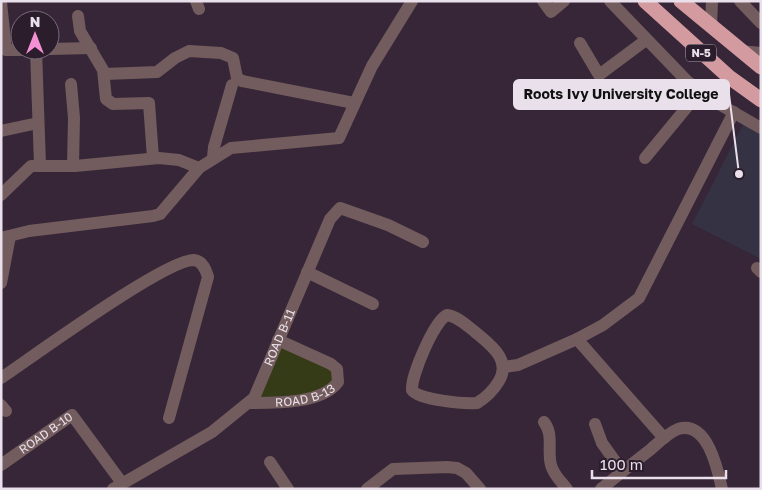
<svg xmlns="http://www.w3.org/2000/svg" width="762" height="490" viewBox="0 0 762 490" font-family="'Golos Text',sans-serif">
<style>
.education{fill:#343243}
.green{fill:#353b17}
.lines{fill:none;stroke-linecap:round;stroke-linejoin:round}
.minor{stroke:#735c5d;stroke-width:12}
.highway{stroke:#d39b9f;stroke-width:15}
.labels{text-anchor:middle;stroke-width:4;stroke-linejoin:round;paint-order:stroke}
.shield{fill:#2c1d2d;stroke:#b1a6b2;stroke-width:1}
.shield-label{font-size:11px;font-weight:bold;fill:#eae0eb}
.street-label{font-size:12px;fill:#eae0eb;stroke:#2c1d2d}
.leader{fill:none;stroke:#eae0eb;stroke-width:2}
.callout-dot{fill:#eae0eb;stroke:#2c1d2d;stroke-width:2}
.callout{fill:#eae0eb;stroke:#eae0eb;stroke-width:2}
.callout-label{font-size:14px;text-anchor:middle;font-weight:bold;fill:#111}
</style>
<rect width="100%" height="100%" fill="#362638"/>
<!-- education -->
<path class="education" d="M 747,117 L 761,124 L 761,259 L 692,224 Z"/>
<!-- green -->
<path class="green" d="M 278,343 L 330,366 L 336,382 L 322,393 L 256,398 Z"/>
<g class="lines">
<!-- minor -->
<g class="minor">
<path d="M 196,1 L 199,9"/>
<path d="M 543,1 L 551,12 L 564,1"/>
<path d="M 610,1 L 687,81 L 719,104 L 761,128"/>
<path d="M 740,1 L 761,23"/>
<path d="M 1,2 L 6,50 L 22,50"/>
<path d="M 78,16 L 80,31 L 103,70 L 106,99 L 113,104 L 149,103 L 153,158"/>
<path d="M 711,27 L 712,1"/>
<path d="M 580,43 L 599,75 L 646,40"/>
<path d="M 50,49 L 91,48"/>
<path d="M 36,50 L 40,165"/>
<path d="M 740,51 L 761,53"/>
<path d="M 105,74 L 157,72 L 175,58 L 189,51 L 221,53 L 233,58 L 237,78 L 242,81 L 354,103"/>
<path d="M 71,84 L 74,118 L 73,166"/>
<path d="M 1,131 L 38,123"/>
<path d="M 213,157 L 214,147 L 232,85"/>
<path d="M 645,158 L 701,90"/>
<path d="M 1,195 L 31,166 L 75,166 L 159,158 L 179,160 L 199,168"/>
<path d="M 1,238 L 29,231 L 153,216 L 160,214 L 199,168 L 231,148 L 339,138 L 372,66 L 412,1"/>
<path d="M 757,268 L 761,272"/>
<path d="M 307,272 L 373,304"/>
<path d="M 1,283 L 10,236"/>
<path d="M 447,315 C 457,316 466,325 474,331 C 489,344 512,359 499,381 C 493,391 487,397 477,403 C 464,404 419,400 412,390 C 411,376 434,321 447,315 Z"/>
<path d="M 577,339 L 664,438"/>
<path d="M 504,367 L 518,365 L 577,339 L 603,325 L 639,298 L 734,112"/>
<path d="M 1,378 C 31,358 166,259 194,260 C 203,261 206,270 208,277 L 169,418"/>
<path id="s1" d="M 250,403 C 275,403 322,404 338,382 L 337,369 L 331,364 L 278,340"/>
<path d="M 1,405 L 6,411"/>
<path d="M 544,422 C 554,435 547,450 551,465 C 554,476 561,481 567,489"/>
<path d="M 595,424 L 602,443 L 622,471"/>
<path d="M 270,462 L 288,489"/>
<path id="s2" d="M 1,465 L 72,415 L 122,483"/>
<path id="s3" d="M 113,489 L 212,432 L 254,398 L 330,219 L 340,208 L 388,225 L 423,242"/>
<path d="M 367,489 L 393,469 L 447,467 L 457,468 L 466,473 L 480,489"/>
<path d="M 601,489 C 617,476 633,463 650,450 C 658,443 668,433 678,429 C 708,420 718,471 722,489"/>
</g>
<!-- highway -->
<g class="highway">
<path d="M 645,1 L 729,77 L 761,100"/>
<path d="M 681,1 L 761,67"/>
</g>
</g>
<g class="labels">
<!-- shield labels -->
<rect class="shield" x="686" y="44.5" width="30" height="17" rx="4"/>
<g class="shield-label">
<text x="701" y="57">N-5</text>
</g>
<!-- street labels -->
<g class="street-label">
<text dy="4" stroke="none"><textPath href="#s3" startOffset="234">ROAD B-11</textPath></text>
<text dy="4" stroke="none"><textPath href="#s1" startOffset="56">ROAD B-13</textPath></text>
<text dy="4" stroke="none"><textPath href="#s2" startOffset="55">ROAD B-10</textPath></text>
</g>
</g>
<!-- callouts -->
<path class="leader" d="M739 174L729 94"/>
<circle class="callout-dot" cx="739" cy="174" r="5"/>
<rect class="callout" x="514" y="80" width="215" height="29" rx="5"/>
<g class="callout-label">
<text x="621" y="99">Roots Ivy University College</text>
</g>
<!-- border -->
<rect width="762" height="490" fill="none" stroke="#eae0eb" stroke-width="5"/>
<!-- north arrow -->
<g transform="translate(35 35)"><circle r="24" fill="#2c1d2d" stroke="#786b79"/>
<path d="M0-4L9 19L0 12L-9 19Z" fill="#f491d4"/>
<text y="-8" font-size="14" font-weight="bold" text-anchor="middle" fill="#eae0eb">N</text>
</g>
<!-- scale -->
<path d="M592 470v8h134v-8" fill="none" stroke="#eae0eb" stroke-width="2.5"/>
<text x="600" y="470" font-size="15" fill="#eae0eb" stroke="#2c1d2d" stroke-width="4" paint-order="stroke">100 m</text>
</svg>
